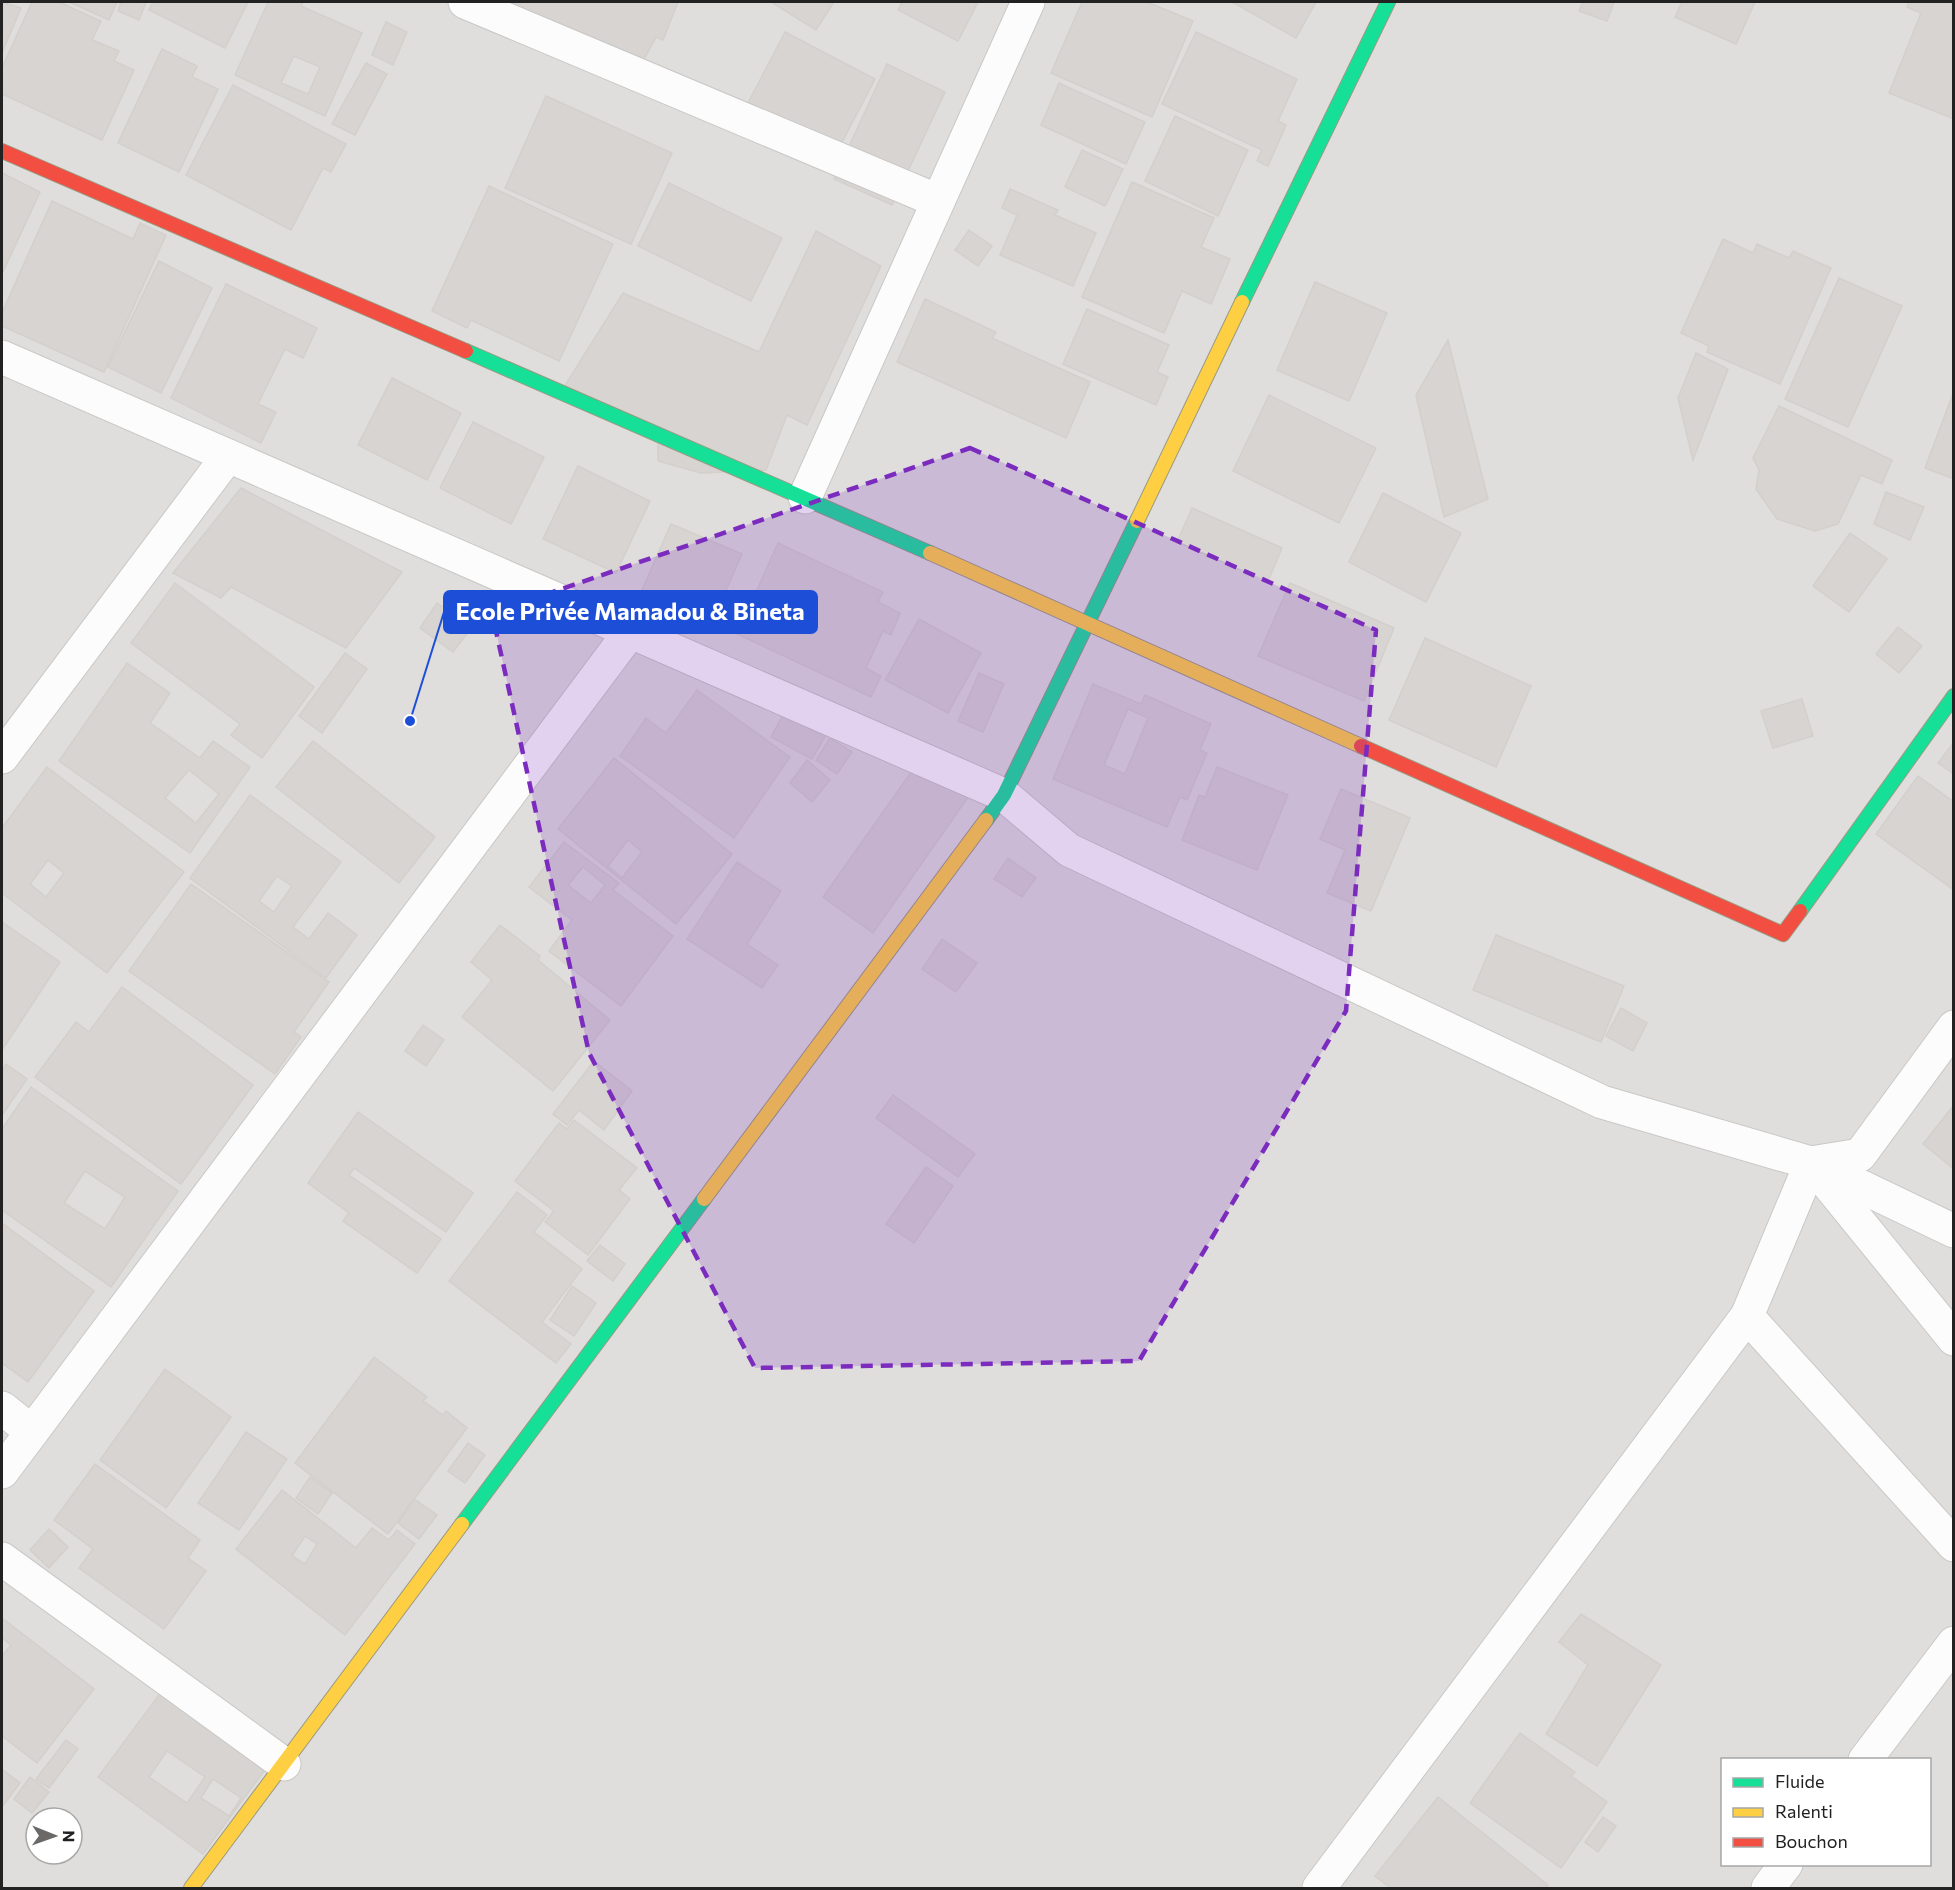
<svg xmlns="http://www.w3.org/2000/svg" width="1955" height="1890" viewBox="0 0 1955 1890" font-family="Commissioner,sans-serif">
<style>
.residential{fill:#dfdedc;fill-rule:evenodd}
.building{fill:#d7d4d2;stroke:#d3d0cc;stroke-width:1.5;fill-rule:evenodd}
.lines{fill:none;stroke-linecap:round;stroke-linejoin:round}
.street-casing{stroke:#c9c8c7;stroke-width:35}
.fast-casing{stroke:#999a82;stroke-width:16}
.slow-casing{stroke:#999a82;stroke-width:16}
.jam-casing{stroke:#999a82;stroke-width:16}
.street{stroke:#fdfcfc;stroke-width:33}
.fast{stroke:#16e098;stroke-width:14}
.slow{stroke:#ffcf43;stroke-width:14}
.jam{stroke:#f24e42;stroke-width:14}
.marked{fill:#7b2cbf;fill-opacity:0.2;stroke:#7b2cbf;stroke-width:4.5;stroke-dasharray:12 8;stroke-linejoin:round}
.leader{fill:none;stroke:#1d4ed8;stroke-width:2}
.callout-dot{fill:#1d4ed8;stroke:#fff;stroke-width:2}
.callout{fill:#1d4ed8;stroke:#1d4ed8;stroke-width:2}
.callout-label{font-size:24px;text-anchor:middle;font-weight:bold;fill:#fff}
</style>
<rect width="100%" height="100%" fill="#f0eeeb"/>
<!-- residential -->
<path class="residential" d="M 2,2 L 1953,2 L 1953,1888 L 2,1888 ZM 1722,1760 L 1930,1760 L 1930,1864 L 1722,1864 ZM 36,1818 L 72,1818 L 72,1854 L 36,1854 Z"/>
<!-- building -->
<g class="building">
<path d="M 2,2 L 21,8 L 2,53 Z"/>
<path d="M 32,2 L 59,2 L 101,21 L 92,40 L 119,51 L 114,61 L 134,70 L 102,140 L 2,94 L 2,68 Z"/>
<path d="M 69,2 L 117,2 L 109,20 Z"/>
<path d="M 121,2 L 146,2 L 139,20 L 118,11 Z"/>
<path d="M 153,2 L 248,2 L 225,48 L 149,10 Z"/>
<path d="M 268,2 L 303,2 L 301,6 L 362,33 L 325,116 L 235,75 ZM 294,56 L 320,67 L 308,94 L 281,83 Z"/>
<path d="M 455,2 L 678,2 L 663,40 L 656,37 L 636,74 Z"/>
<path d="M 771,2 L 834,2 L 816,30 Z"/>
<path d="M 902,2 L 978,2 L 958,41 L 898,10 Z"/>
<path d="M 1082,2 L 1147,2 L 1193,21 L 1152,117 L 1051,73 Z"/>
<path d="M 1232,2 L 1316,2 L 1296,38 Z"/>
<path d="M 1583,2 L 1614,2 L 1607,21 L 1579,11 Z"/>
<path d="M 1682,2 L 1755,2 L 1736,44 L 1675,17 Z"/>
<path d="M 1909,2 L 1954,2 L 1954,119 L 1889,93 L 1921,13 L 1907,7 Z"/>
<path d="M 386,22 L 407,32 L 393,65 L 372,55 Z"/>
<path d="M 785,32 L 875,79 L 827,171 L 737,124 Z"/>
<path d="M 1196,32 L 1297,79 L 1278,121 L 1286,125 L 1268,166 L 1257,161 L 1262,150 L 1162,104 Z"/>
<path d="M 162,49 L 197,66 L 192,77 L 218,89 L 179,172 L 118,143 Z"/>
<path d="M 366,63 L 387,74 L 355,135 L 332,124 Z"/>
<path d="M 887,64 L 945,92 L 892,205 L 834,179 Z"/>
<path d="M 1059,83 L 1145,122 L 1126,164 L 1041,125 Z"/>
<path d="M 233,85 L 346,144 L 331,172 L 323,168 L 291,230 L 186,175 Z"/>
<path d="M 546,96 L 672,153 L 631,244 L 505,188 Z"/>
<path d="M 1175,116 L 1248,150 L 1218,216 L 1145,181 Z"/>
<path d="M 1082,150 L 1123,169 L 1105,206 L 1065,187 Z"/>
<path d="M 2,173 L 40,192 L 2,274 Z"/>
<path d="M 1132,182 L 1214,218 L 1201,247 L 1230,259 L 1211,304 L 1182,291 L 1164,333 L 1082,297 Z"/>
<path d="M 669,183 L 782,238 L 751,301 L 638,246 Z"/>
<path d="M 489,186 L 613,244 L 559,361 L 471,320 L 467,328 L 432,311 Z"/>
<path d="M 1010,189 L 1058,210 L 1055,215 L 1096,233 L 1073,286 L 1000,255 L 1017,215 L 1002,208 Z"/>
<path d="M 52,201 L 133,239 L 140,223 L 166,235 L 104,372 L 2,326 L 2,313 Z"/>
<path d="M 969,230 L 992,246 L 978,266 L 955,250 Z"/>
<path d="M 816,231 L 881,266 L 807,425 L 787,415 L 766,470 L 701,473 L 658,461 L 658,442 L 559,395 L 623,293 L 759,352 Z"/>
<path d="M 1723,239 L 1753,253 L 1757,244 L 1789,258 L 1793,251 L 1831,268 L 1780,384 L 1707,352 L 1709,346 L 1681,333 Z"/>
<path d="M 159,261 L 212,288 L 161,393 L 108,367 Z"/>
<path d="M 1839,278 L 1902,306 L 1848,427 L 1785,399 Z"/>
<path d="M 1315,282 L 1387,313 L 1349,401 L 1277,370 Z"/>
<path d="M 226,284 L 317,328 L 303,358 L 285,349 L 258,404 L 276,412 L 261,443 L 171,398 Z"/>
<path d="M 925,299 L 996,332 L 992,338 L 1090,382 L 1066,438 L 897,362 Z"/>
<path d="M 1087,309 L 1169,345 L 1157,372 L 1168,377 L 1156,405 L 1063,364 Z"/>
<path d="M 1448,340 L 1488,499 L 1444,517 L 1416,395 Z"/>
<path d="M 1696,353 L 1728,369 L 1693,460 L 1678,398 Z"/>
<path d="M 392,378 L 461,413 L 427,480 L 358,445 Z"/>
<path d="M 1954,391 L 1954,479 L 1925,468 Z"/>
<path d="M 1269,395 L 1376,448 L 1339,523 L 1233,471 Z"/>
<path d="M 1779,406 L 1892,460 L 1882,484 L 1861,475 L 1838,524 L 1815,531 L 1777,519 L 1756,489 L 1759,470 L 1753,458 Z"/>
<path d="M 473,422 L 544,457 L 511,524 L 440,488 Z"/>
<path d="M 578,466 L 650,501 L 616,573 L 543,539 Z"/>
<path d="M 241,488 L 402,572 L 346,648 L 231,587 L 221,598 L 173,573 Z"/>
<path d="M 1886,492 L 1924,507 L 1910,540 L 1874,524 Z"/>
<path d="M 1383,493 L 1461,533 L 1426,602 L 1349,562 Z"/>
<path d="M 1192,508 L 1282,548 L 1268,581 L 1177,542 Z"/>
<path d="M 671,524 L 742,554 L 713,620 L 642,590 Z"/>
<path d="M 1850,533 L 1887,559 L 1849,612 L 1813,586 Z"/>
<path d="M 778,543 L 883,592 L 878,602 L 900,613 L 891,635 L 883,631 L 866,668 L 881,676 L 871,697 L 737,634 Z"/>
<path d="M 175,583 L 314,687 L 262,758 L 231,735 L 240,724 L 131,643 Z"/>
<path d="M 1290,583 L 1394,628 L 1364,701 L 1258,656 Z"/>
<path d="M 437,603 L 472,627 L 453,652 L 420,628 Z"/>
<path d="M 919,619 L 981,653 L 948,713 L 885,680 Z"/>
<path d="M 1898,627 L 1922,646 L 1899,673 L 1876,654 Z"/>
<path d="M 1425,638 L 1531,686 L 1496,767 L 1389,720 Z"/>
<path d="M 345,653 L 367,669 L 322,733 L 299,716 Z"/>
<path d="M 127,663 L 170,693 L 150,723 L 200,758 L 213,741 L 250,767 L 190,853 L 59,761 ZM 189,770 L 219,794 L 196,823 L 165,798 Z"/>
<path d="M 979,673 L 1004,684 L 983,732 L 958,721 Z"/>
<path d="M 1093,684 L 1141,704 L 1145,695 L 1211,724 L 1200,750 L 1207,753 L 1187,800 L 1180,797 L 1167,827 L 1053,779 ZM 1128,709 L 1148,718 L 1125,774 L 1104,765 Z"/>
<path d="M 697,690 L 790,757 L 734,838 L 620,756 L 646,718 L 666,733 Z"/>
<path d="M 1802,699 L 1813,736 L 1773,748 L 1761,711 Z"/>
<path d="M 783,715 L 825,737 L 812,759 L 771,737 Z"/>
<path d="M 830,738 L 852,752 L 837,774 L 816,760 Z"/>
<path d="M 313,741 L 435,837 L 399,883 L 276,787 Z"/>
<path d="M 1954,742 L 1954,774 L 1938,763 Z"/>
<path d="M 614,758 L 732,854 L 676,924 L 558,829 ZM 628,840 L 642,852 L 622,878 L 608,866 Z"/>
<path d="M 807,760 L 830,780 L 812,802 L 790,783 Z"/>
<path d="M 919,761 L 969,796 L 873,933 L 823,897 Z"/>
<path d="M 47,767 L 184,872 L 107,973 L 2,893 L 2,828 ZM 48,860 L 64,873 L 46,897 L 30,884 Z"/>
<path d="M 1217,767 L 1288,795 L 1257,870 L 1182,840 L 1199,795 L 1205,797 Z"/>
<path d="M 1918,776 L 1954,802 L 1954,890 L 1876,834 Z"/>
<path d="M 1341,789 L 1410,818 L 1371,911 L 1327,893 L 1345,850 L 1320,839 Z"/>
<path d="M 250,795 L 341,862 L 293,927 L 309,939 L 328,913 L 357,935 L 326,978 L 190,878 ZM 277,876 L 292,886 L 274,912 L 259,901 Z"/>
<path d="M 564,842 L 619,883 L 613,890 L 673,936 L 621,1006 L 549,951 L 572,920 L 529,887 ZM 583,867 L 605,885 L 591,903 L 568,885 Z"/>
<path d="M 1008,858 L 1036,878 L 1022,897 L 994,879 Z"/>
<path d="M 737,862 L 781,891 L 747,944 L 778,965 L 762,988 L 687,939 Z"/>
<path d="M 191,884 L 329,982 L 294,1032 L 301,1037 L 275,1074 L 129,971 Z"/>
<path d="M 2,922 L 60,962 L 2,1050 Z"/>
<path d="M 500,925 L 540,956 L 538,960 L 610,1020 L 553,1091 L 462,1017 L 492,980 L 471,962 Z"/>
<path d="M 1496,935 L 1624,986 L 1601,1042 L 1473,990 Z"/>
<path d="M 942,939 L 977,963 L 956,992 L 922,969 Z"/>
<path d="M 122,987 L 253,1085 L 181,1184 L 35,1077 L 76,1022 L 89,1032 Z"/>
<path d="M 1621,1008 L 1647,1023 L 1633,1051 L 1606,1036 Z"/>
<path d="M 423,1025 L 444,1040 L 426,1066 L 405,1051 Z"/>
<path d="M 594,1061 L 632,1091 L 604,1130 L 579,1110 L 567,1125 L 553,1114 Z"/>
<path d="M 6,1064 L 27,1079 L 2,1115 L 2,1070 Z"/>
<path d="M 31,1087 L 178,1191 L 111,1287 L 2,1210 L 2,1129 ZM 85,1171 L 125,1197 L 105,1229 L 64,1203 Z"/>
<path d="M 893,1095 L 975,1154 L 958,1177 L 876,1118 Z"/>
<path d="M 1954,1105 L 1954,1169 L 1923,1144 Z"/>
<path d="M 358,1112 L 473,1193 L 446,1232 L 354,1168 L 349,1175 L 441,1239 L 417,1273 L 343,1221 L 349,1213 L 308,1183 Z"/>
<path d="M 574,1120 L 637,1168 L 619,1190 L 630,1199 L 588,1255 L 545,1222 L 554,1211 L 515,1181 L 559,1123 L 567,1129 Z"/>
<path d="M 926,1167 L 953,1186 L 914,1243 L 886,1224 Z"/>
<path d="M 517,1192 L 547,1215 L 534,1232 L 582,1269 L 542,1322 L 571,1344 L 556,1363 L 449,1281 Z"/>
<path d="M 2,1223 L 94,1291 L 28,1382 L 2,1363 Z"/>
<path d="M 600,1245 L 625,1264 L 613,1281 L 587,1261 Z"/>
<path d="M 572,1286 L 596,1303 L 574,1336 L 550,1320 Z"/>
<path d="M 374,1357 L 427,1397 L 423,1401 L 443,1415 L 446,1411 L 467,1428 L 388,1534 L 295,1463 Z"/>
<path d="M 165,1369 L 231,1417 L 166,1508 L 100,1460 Z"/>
<path d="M 246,1432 L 287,1459 L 239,1530 L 198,1503 Z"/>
<path d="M 468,1443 L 485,1455 L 465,1483 L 448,1471 Z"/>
<path d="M 95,1464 L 200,1540 L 188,1558 L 206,1571 L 164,1629 L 79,1568 L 93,1549 L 54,1520 Z"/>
<path d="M 310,1477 L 332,1493 L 318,1514 L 296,1498 Z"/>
<path d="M 282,1490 L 356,1548 L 372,1528 L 389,1540 L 397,1530 L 415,1544 L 345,1635 L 236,1549 ZM 305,1536 L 317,1544 L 305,1564 L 292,1556 Z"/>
<path d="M 414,1499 L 437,1515 L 419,1539 L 398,1523 Z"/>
<path d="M 49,1529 L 68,1547 L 49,1568 L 30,1550 Z"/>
<path d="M 1581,1614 L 1661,1665 L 1597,1766 L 1546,1734 L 1588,1665 L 1559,1642 Z"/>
<path d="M 2,1618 L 94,1689 L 37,1763 L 2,1736 L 2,1656 L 11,1645 L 2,1638 Z"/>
<path d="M 162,1691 L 267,1767 L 203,1854 L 98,1777 ZM 167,1751 L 205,1777 L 187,1803 L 149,1777 ZM 213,1779 L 241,1798 L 229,1816 L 201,1798 Z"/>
<path d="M 1520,1733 L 1575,1772 L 1571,1776 L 1607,1802 L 1561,1868 L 1470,1803 Z"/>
<path d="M 66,1740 L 78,1749 L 49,1788 L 36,1779 Z"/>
<path d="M 2,1769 L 20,1783 L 2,1807 Z"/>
<path d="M 30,1777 L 49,1792 L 32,1813 L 14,1799 Z"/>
<path d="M 1438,1797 L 1548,1885 L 1545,1888 L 1391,1888 L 1375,1876 Z"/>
<path d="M 1603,1817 L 1616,1826 L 1598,1852 L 1585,1842 Z"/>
</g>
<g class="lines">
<defs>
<g id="street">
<path d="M 465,2 L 938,201"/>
<path d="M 2,357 L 1004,795 L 1069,850 L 1602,1102 L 1811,1163 L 1860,1155 L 1954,1027"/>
<path d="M 805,497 L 1028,2"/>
<path d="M 2,757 L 228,456"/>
<path d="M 1811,1163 L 1954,1339"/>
<path d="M 1818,1166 L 1954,1231"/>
<path d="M 1747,1316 L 1954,1545"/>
<path d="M 2,1408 L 32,1432"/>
<path d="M 2,1472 L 630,632"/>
<path d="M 2,1559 L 284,1764"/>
<path d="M 1865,1760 L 1954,1643"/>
<path d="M 1319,1888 L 1747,1316 L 1811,1163"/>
<path d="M 1768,1888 L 1786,1864"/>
</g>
<g id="fast">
<path d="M 1242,302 L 1388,2"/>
<path d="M 466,351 L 930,553"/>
<path d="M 986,820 L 1004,795 L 1137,521"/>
<path d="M 1800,911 L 1954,696"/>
<path d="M 462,1524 L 704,1199"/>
</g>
<g id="slow">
<path d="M 1137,521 L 1242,302"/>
<path d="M 930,553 L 1361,746"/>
<path d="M 704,1199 L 986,820"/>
<path d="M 191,1888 L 462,1524"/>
</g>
<g id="jam">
<path d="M 2,151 L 466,351"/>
<path d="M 1361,746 L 1783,934 L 1800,911"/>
</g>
</defs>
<!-- street casing -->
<use href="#street" class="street-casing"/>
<!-- fast casing -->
<use href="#fast" class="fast-casing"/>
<!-- slow casing -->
<use href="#slow" class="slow-casing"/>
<!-- jam casing -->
<use href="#jam" class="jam-casing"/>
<!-- street -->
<use href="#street" class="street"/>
<!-- fast -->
<use href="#fast" class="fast"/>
<!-- slow -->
<use href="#slow" class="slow"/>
<!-- jam -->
<use href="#jam" class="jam"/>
</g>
<!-- marked area -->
<path class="marked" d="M 970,448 L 1376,630 L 1346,1011 L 1139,1361 L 755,1368 L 589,1053 L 492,613 Z"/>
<!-- callouts -->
<path class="leader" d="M410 721L444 612"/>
<circle class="callout-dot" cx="410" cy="721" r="6"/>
<rect class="callout" x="444" y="591" width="373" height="42" rx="6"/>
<g class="callout-label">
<text x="630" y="620">Ecole Privée Mamadou &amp; Bineta</text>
</g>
<!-- border -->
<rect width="1955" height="1890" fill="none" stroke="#222222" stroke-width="6"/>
<!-- legend -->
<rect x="1721" y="1758" width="210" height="108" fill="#ffffff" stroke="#a7a7a7" stroke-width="1.5"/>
<rect x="1733" y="1778" width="30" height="9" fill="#16e098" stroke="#a7a7a7" stroke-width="1.5"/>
<text x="1775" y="1788" font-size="18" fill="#222222">Fluide</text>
<rect x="1733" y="1808" width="30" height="9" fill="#ffcf43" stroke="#a7a7a7" stroke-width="1.5"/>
<text x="1775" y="1818" font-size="18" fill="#222222">Ralenti</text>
<rect x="1733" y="1838" width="30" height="9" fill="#f24e42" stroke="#a7a7a7" stroke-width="1.5"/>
<text x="1775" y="1848" font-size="18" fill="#222222">Bouchon</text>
<!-- north arrow -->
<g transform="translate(54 1836) rotate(91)"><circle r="28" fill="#ffffff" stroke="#a7a7a7" stroke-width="1.5"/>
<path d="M0-4.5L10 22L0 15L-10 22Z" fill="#6a6968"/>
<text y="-9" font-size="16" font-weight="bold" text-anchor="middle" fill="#222222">N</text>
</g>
</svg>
